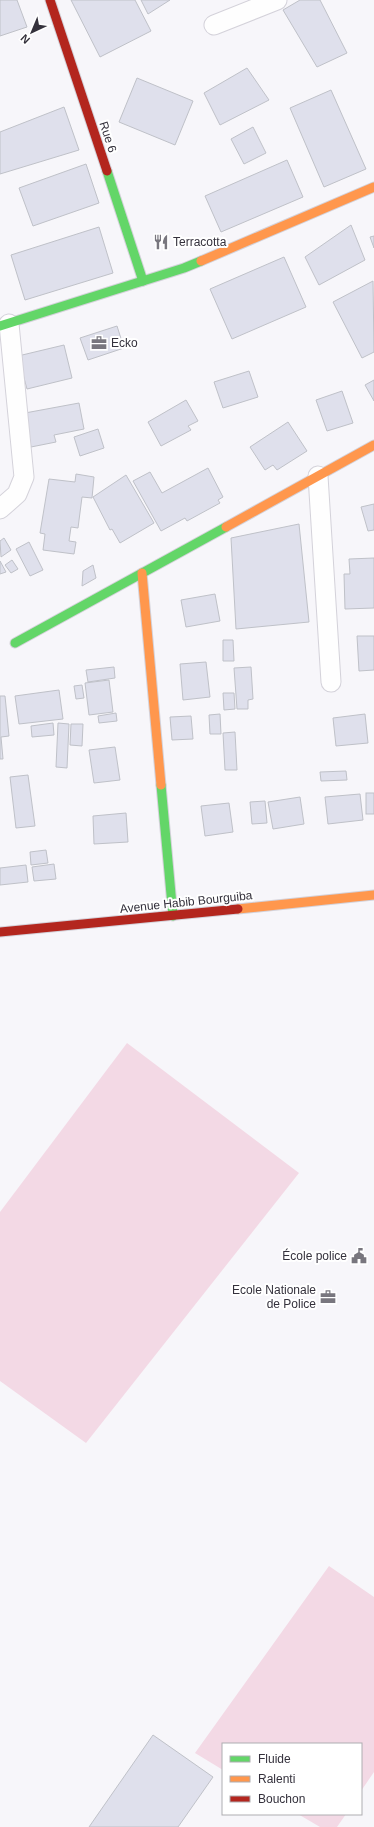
<svg xmlns="http://www.w3.org/2000/svg" width="374" height="1827" viewBox="0 0 374 1827" font-family="Arial,sans-serif">
<style>
.green{fill:#f3d9e5}
.building{fill:#dfe0ec;stroke:#bfc1c8}
.lines{fill:none;stroke-linecap:round;stroke-linejoin:round}
.street-casing{stroke:#d4d2da;stroke-width:21}
.fast-casing{stroke:#d4d2da;stroke-width:11}
.slow-casing{stroke:#d4d2da;stroke-width:11}
.jam-casing{stroke:#d4d2da;stroke-width:11}
.street{stroke:#fefefe;stroke-width:19}
.fast{stroke:#63d668;stroke-width:9}
.slow{stroke:#ff974d;stroke-width:9}
.jam{stroke:#b3261e;stroke-width:9}
.labels{text-anchor:middle;stroke-width:4;stroke-linejoin:round;paint-order:stroke}
.street-label{font-size:12px;fill:#34313c;stroke:#fff}
.poi-label{font-size:12px;fill:#34313c;stroke:#fff;text-anchor:start}
</style>
<rect width="100%" height="100%" fill="#f7f6fa"/>
<!-- green -->
<g class="green">
<path d="M 127,1043 L 299,1173 L 86,1443 L 0,1381 L 0,1212 Z"/>
<path d="M 329,1566 L 374,1597 L 374,1772 L 361,1791 L 361,1744 L 223,1744 L 223,1770 L 195,1753 Z"/>
<path d="M 298,1814 L 346,1814 L 337,1827 L 320,1827 Z"/>
</g>
<!-- building -->
<g class="building">
<path d="M 0,0 L 17,0 L 27,27 L 0,36 Z"/>
<path d="M 71,0 L 135,0 L 151,31 L 100,57 Z"/>
<path d="M 141,0 L 170,0 L 148,14 Z"/>
<path d="M 300,0 L 320,0 L 347,53 L 317,67 L 283,10 Z"/>
<path d="M 247,68 L 269,100 L 220,125 L 204,93 Z"/>
<path d="M 137,78 L 193,101 L 175,145 L 119,122 Z"/>
<path d="M 331,90 L 366,169 L 324,187 L 290,108 Z"/>
<path d="M 64,107 L 79,150 L 0,174 L 0,132 Z"/>
<path d="M 253,127 L 266,153 L 244,164 L 231,139 Z"/>
<path d="M 287,160 L 303,197 L 221,232 L 205,196 Z"/>
<path d="M 86,164 L 99,203 L 33,226 L 19,188 Z"/>
<path d="M 351,225 L 365,260 L 319,285 L 305,257 Z"/>
<path d="M 99,227 L 113,273 L 25,300 L 11,255 Z"/>
<path d="M 374,236 L 374,248 L 370,237 Z"/>
<path d="M 284,257 L 306,307 L 232,339 L 210,289 Z"/>
<path d="M 373,281 L 374,352 L 362,358 L 333,302 Z"/>
<path d="M 117,326 L 124,348 L 88,360 L 80,338 Z"/>
<path d="M 64,345 L 72,378 L 27,389 L 18,356 Z"/>
<path d="M 249,371 L 258,397 L 223,408 L 214,382 Z"/>
<path d="M 374,380 L 374,401 L 365,385 Z"/>
<path d="M 342,391 L 353,423 L 327,431 L 316,400 Z"/>
<path d="M 186,400 L 198,421 L 188,426 L 191,430 L 161,446 L 148,422 Z"/>
<path d="M 79,403 L 84,429 L 54,435 L 56,442 L 31,447 L 25,413 Z"/>
<path d="M 288,422 L 307,451 L 277,470 L 273,465 L 265,470 L 250,447 Z"/>
<path d="M 98,429 L 104,448 L 80,456 L 74,437 Z"/>
<path d="M 208,468 L 223,497 L 218,500 L 220,503 L 187,521 L 185,518 L 161,531 L 133,481 L 150,472 L 162,493 Z"/>
<path d="M 76,474 L 94,477 L 92,498 L 82,497 L 78,528 L 71,527 L 69,541 L 76,542 L 74,554 L 43,550 L 45,534 L 40,533 L 49,479 L 75,482 Z"/>
<path d="M 126,475 L 154,523 L 120,543 L 112,529 L 110,530 L 93,497 Z"/>
<path d="M 374,504 L 374,530 L 368,531 L 361,507 Z"/>
<path d="M 299,524 L 309,622 L 236,629 L 231,538 Z"/>
<path d="M 4,538 L 11,550 L 1,557 L 0,541 Z"/>
<path d="M 29,542 L 43,570 L 30,576 L 16,549 Z"/>
<path d="M 374,558 L 374,608 L 345,609 L 344,574 L 350,574 L 349,559 Z"/>
<path d="M 12,560 L 18,569 L 11,573 L 5,565 Z"/>
<path d="M 0,561 L 6,572 L 0,574 Z"/>
<path d="M 93,565 L 96,578 L 82,586 L 83,571 Z"/>
<path d="M 215,594 L 220,621 L 186,627 L 181,600 Z"/>
<path d="M 357,636 L 374,636 L 374,670 L 359,671 Z"/>
<path d="M 223,640 L 233,640 L 234,661 L 223,661 Z"/>
<path d="M 206,662 L 210,697 L 183,700 L 180,664 Z"/>
<path d="M 114,667 L 115,678 L 88,682 L 86,670 Z"/>
<path d="M 251,667 L 253,699 L 248,700 L 248,709 L 237,709 L 234,668 Z"/>
<path d="M 109,680 L 113,712 L 89,715 L 85,683 Z"/>
<path d="M 82,685 L 84,698 L 76,699 L 74,686 Z"/>
<path d="M 59,690 L 63,719 L 19,724 L 15,696 Z"/>
<path d="M 223,693 L 234,693 L 235,709 L 224,710 Z"/>
<path d="M 0,696 L 5,696 L 9,736 L 1,737 L 3,759 L 0,759 Z"/>
<path d="M 116,713 L 117,721 L 99,723 L 98,716 Z"/>
<path d="M 220,714 L 221,734 L 210,734 L 209,715 Z"/>
<path d="M 365,714 L 368,743 L 336,746 L 333,718 Z"/>
<path d="M 191,716 L 193,739 L 172,740 L 170,717 Z"/>
<path d="M 53,723 L 54,735 L 32,737 L 31,726 Z"/>
<path d="M 58,723 L 69,724 L 67,768 L 56,767 Z"/>
<path d="M 71,724 L 83,724 L 82,746 L 70,745 Z"/>
<path d="M 235,732 L 237,770 L 225,770 L 223,733 Z"/>
<path d="M 115,747 L 120,780 L 94,783 L 89,750 Z"/>
<path d="M 346,771 L 347,780 L 321,781 L 320,772 Z"/>
<path d="M 28,775 L 35,826 L 16,828 L 10,777 Z"/>
<rect x="366" y="793" width="8" height="21"/>
<path d="M 360,794 L 363,820 L 328,824 L 325,797 Z"/>
<path d="M 300,797 L 304,824 L 273,829 L 268,802 Z"/>
<path d="M 265,801 L 267,823 L 252,824 L 250,802 Z"/>
<path d="M 229,803 L 233,832 L 205,836 L 201,806 Z"/>
<path d="M 126,813 L 128,842 L 94,844 L 93,816 Z"/>
<path d="M 46,850 L 48,863 L 31,865 L 30,852 Z"/>
<path d="M 54,864 L 56,879 L 34,881 L 32,867 Z"/>
<path d="M 26,865 L 28,882 L 0,885 L 0,868 Z"/>
<path d="M 153,1735 L 213,1777 L 178,1827 L 89,1827 Z"/>
</g>
<g class="lines">
<defs>
<g id="street">
<path d="M 214,25 L 277,0"/>
<path d="M 318,476 L 331,682"/>
<path d="M 0,509 L 17,494 L 24,477 L 9,324"/>
</g>
<g id="fast">
<path d="M 107,171 L 143,281"/>
<path d="M 0,326 L 184,268 L 201,261"/>
<path d="M 15,643 L 226,527"/>
<path d="M 161,785 L 173,916"/>
</g>
<g id="slow">
<path d="M 201,261 L 374,187"/>
<path d="M 226,527 L 374,445"/>
<path d="M 142,573 L 161,785"/>
<path d="M 238,909 L 374,895"/>
</g>
<g id="jam">
<path d="M 50,0 L 107,171"/>
<path d="M 0,932 L 238,909"/>
</g>
</defs>
<!-- street casing -->
<use href="#street" class="street-casing"/>
<!-- fast casing -->
<use href="#fast" class="fast-casing"/>
<!-- slow casing -->
<use href="#slow" class="slow-casing"/>
<!-- jam casing -->
<use href="#jam" class="jam-casing"/>
<!-- street -->
<use href="#street" class="street"/>
<!-- fast -->
<use href="#fast" class="fast"/>
<!-- slow -->
<use href="#slow" class="slow"/>
<!-- jam -->
<use href="#jam" class="jam"/>
</g>
<!-- icons -->
<defs>
<symbol id="restaurant-bare" viewBox="-9 -9 18 18"><path d="M-5-6h1v4h1v-4h1v4h1v-4h1v5L-1.5 .5V6h-2V.5L-5-1ZM5-6V6H3V1.5H1.5Q1.5-4 5-6Z" fill="#78767e" stroke="#fff" stroke-width="2.5" paint-order="stroke"/></symbol>
<symbol id="office-bare" viewBox="-9 -9 18 18"><path d="M-6-3h4V-5.5h4V-3h4V5H-6ZM-1-4.5V-3h2v-1.5ZM-6 0V1H6V0Z" fill="#78767e" stroke="#fff" stroke-width="2.5" paint-order="stroke"/></symbol>
<symbol id="civic-bare" viewBox="-9 -9 18 18"><path d="M-.6-6.5H3V-4.5H.6V-3L4-1V1h2V6H-6V1h2V-1L-.6-3ZM-1.2 2.5V6h2.4V2.5Z" fill="#78767e" stroke="#fff" stroke-width="2.5" paint-order="stroke"/></symbol>
</defs>
<g fill-rule="evenodd">
<use href="#restaurant-bare" x="150" y="231" width="22" height="22"/>
<use href="#office-bare" x="88" y="332" width="22" height="22"/>
<use href="#civic-bare" x="348" y="1245" width="22" height="22"/>
<use href="#office-bare" x="317" y="1286" width="22" height="22"/>
</g>
<g class="labels">
<!-- street labels -->
<g class="street-label">
<text transform="translate(108 137) rotate(72)" y="4">Rue 6</text>
<text transform="translate(186 902) rotate(-6)" y="4">Avenue Habib Bourguiba</text>
</g>
<!-- poi labels -->
<g class="poi-label">
<text x="173" y="246">Terracotta</text>
<text x="111" y="347">Ecko</text>
<text x="347" y="1260" text-anchor="end">École police</text>
<text x="316" y="1294" text-anchor="end">Ecole Nationale<tspan x="316" dy="14">de Police</tspan></text>
</g>
</g>
<!-- legend -->
<rect x="222" y="1743" width="140" height="72" fill="#ffffff" stroke="#aeadb1"/>
<rect x="230" y="1756" width="20" height="6" fill="#63d668" stroke="#aeadb1"/>
<text x="258" y="1763" font-size="12" fill="#34313c">Fluide</text>
<rect x="230" y="1776" width="20" height="6" fill="#ff974d" stroke="#aeadb1"/>
<text x="258" y="1783" font-size="12" fill="#34313c">Ralenti</text>
<rect x="230" y="1796" width="20" height="6" fill="#b3261e" stroke="#aeadb1"/>
<text x="258" y="1803" font-size="12" fill="#34313c">Bouchon</text>
<!-- north arrow -->
<g transform="translate(32 32) rotate(224)" stroke="#ffffff" stroke-width="3" paint-order="stroke">
<path d="M0-3L7 15L0 10L-7 15Z" fill="#34313c"/>
<text y="-6" font-size="11" font-weight="bold" text-anchor="middle" fill="#34313c">N</text>
</g>
</svg>
